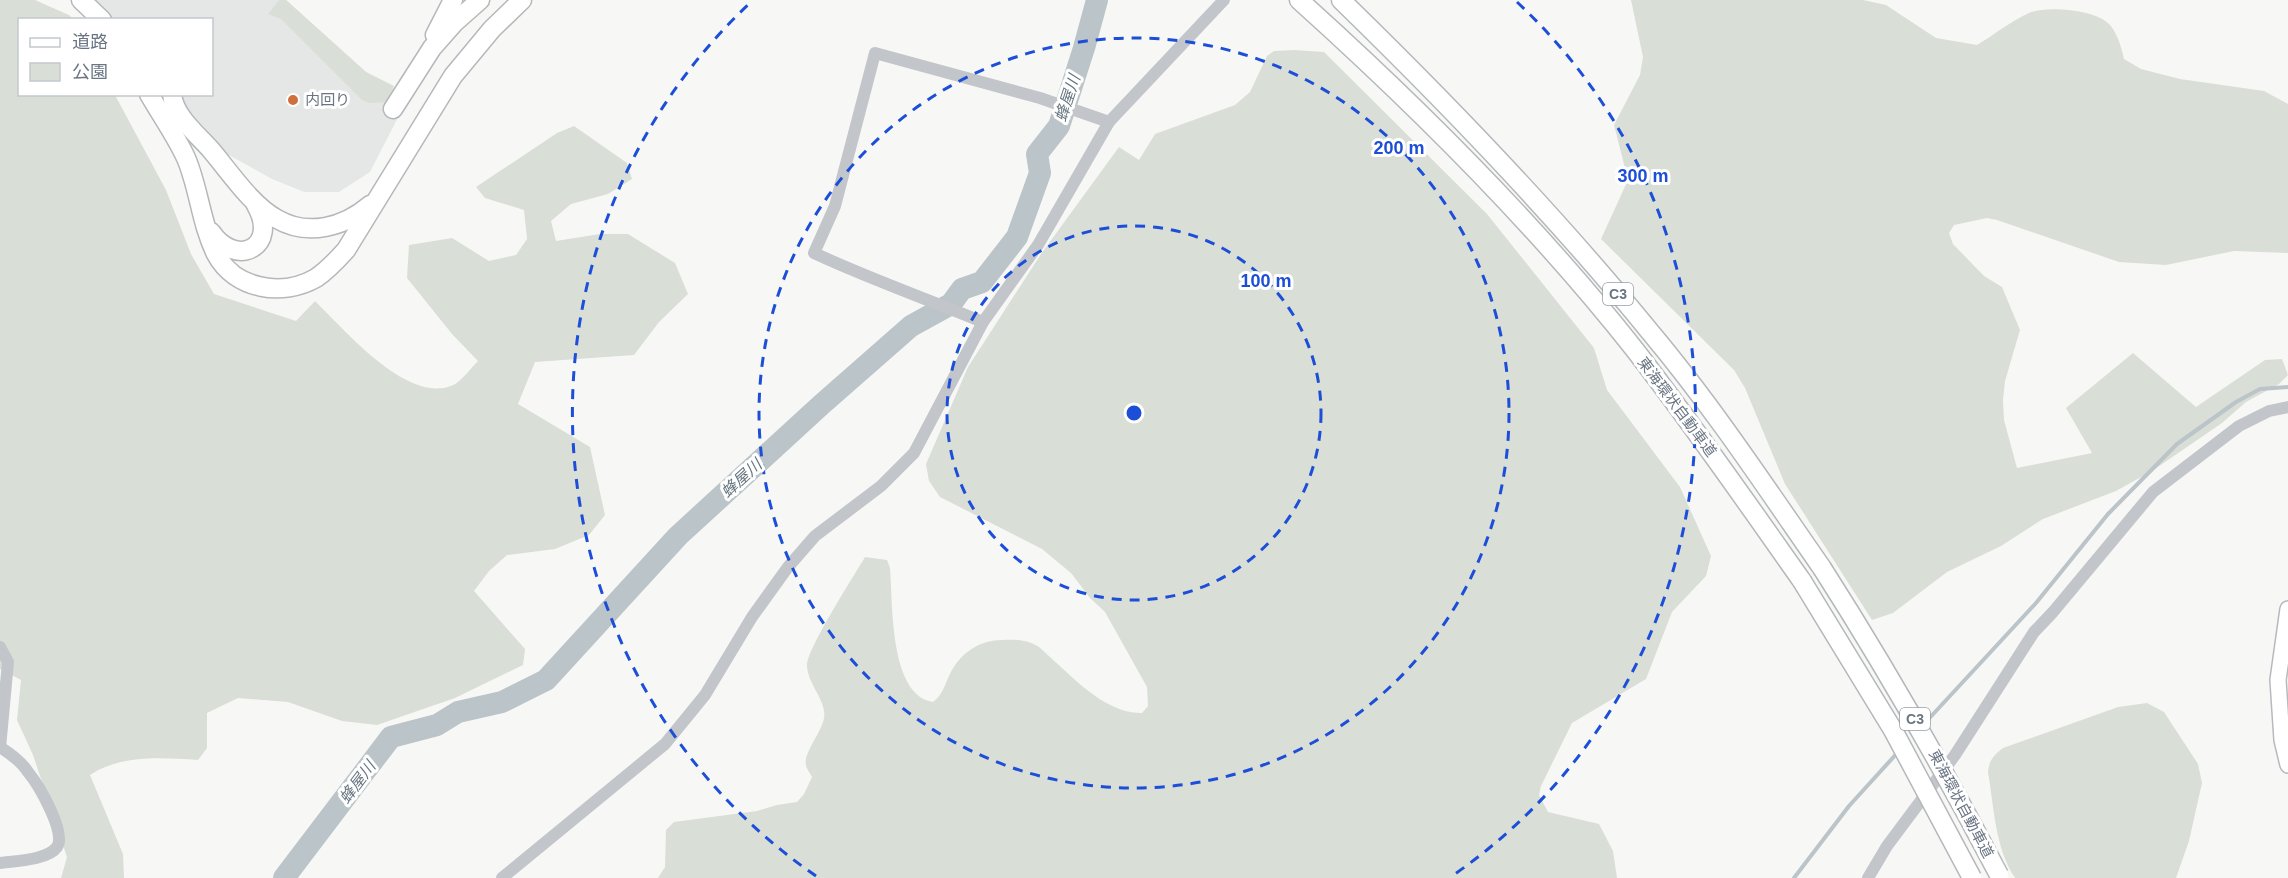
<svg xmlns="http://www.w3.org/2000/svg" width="2288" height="878" viewBox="0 0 2288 878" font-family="Helvetica,'Noto Sans JP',sans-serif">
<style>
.built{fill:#e5e7e6}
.green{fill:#d9ded7}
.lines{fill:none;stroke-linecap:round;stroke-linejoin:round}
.stream{stroke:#bbc4c8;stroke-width:4}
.river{stroke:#bbc4c8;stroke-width:22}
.major-casing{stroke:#b6b9bd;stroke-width:18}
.highway-casing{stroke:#b5b8bb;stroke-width:21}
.minor{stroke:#c2c5c9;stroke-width:12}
.major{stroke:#fff;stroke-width:15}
.highway{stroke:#fff;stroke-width:18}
.highway-bridge-casing{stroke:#b5b8bb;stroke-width:21;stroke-linecap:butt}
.highway-bridge{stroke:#fff;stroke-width:18}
.ring{fill:none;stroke:#1d4ed8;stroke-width:3;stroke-dasharray:10 8}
.poi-dot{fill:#cf6f3e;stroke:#fff;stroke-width:2}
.labels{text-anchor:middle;stroke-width:6;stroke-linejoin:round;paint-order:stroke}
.shield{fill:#fff;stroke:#979ea8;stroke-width:1.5}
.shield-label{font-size:14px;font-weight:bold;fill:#6a7583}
.poi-label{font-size:15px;fill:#6a7583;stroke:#fff;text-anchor:start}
.street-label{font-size:15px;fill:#6a7583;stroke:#fff}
.water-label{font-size:16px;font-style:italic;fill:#66757f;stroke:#fff}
.centre{fill:#1d4ed8;stroke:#fff;stroke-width:3}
.ring-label{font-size:18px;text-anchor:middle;font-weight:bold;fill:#1d4ed8;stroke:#fff;stroke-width:6;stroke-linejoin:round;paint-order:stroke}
</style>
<rect width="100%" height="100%" fill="#f7f8f6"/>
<!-- built -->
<path class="built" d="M 87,0 L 286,0 L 366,72 L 409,96 L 370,172 L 339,192 L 304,192 L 272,179 L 218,149 L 152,95 L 212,94 L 212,20 L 106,19 Z"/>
<!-- green -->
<g class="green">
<path d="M 0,0 L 35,0 L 69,15 L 73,19 L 20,20 L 20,94 L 115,95 L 166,190 L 191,254 L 214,294 L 296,321 L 315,301 C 344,329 406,403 451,386 C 460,383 470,369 478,361 L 452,334 L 407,278 L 409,245 L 452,238 L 489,261 L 516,255 L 527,239 L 524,210 L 485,198 L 476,187 L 557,133 L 574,126 L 627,163 L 632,179 L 608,194 L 571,204 L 551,221 L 556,241 L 600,234 L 628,234 L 675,263 L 688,294 L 659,322 L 634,355 L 535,362 L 518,404 L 590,447 L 605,515 L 589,535 L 555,549 L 507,555 L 489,571 L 474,591 L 525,649 L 523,665 L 455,698 L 377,725 L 342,721 L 288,702 L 238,698 L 207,713 L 207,748 L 198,760 C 162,758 122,754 90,775 L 123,854 L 124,878 L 61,878 L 67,857 L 33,755 L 17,720 L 21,680 L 0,669 Z"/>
<path d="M 279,0 L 286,0 L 366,72 L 394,86 L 386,102 L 370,103 L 362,100 L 281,19 L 268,14 Z"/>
<path d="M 1631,0 L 1863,0 L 1886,5 L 1936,38 L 1977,45 C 1994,35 2011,21 2029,13 C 2046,5 2098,10 2110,25 C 2118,35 2121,46 2124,59 L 2141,69 L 2180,79 L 2264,91 L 2288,104 L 2288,253 L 2234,251 L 2166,265 L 2119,262 L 1997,220 L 1987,218 L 1954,225 L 1949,233 L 1953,244 L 1984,276 L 2002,287 L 2020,330 L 2005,381 L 2003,400 L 2004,420 L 2017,468 L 2092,453 L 2066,408 L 2133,353 L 2196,407 L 2265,360 L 2282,359 L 2288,375 L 2279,384 L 2246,402 L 2222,423 L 2152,471 L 2116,491 L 2043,519 L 2001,546 L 1947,572 L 1893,613 L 1872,620 L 1785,484 L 1745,388 L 1734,370 L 1601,239 L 1628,180 L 1614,125 L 1640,75 L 1643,57 Z"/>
<path d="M 1294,50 L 1324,52 L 1487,214 L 1594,348 L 1607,390 L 1680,487 L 1711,556 L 1706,576 L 1672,612 L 1646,679 L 1572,723 L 1541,786 L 1539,795 L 1548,812 L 1599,824 L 1613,851 L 1617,878 L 658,878 L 665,867 L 666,830 L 674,822 L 757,811 L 777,805 L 797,802 L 804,794 L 812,777 C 810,773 806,768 806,765 C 803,753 822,732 824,718 C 827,701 808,685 807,666 C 806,650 854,576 865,557 L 887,560 L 890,568 C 893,603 889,695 933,702 C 944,694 945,682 952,670 C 963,651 981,640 1002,640 C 1016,639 1028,640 1039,647 C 1067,671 1103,714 1142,713 L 1148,706 L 1147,687 L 1105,612 L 1090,598 L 1071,573 L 1042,549 L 940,497 L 929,481 L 926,464 L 968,367 L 1041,254 L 1119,147 L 1139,160 L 1155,134 L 1235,105 L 1250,92 L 1267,56 L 1274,51 Z"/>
<path d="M 2147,703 L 2164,712 L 2198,764 L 2202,783 L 2189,841 L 2176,878 L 2015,878 C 1995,848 1994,807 1988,772 C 1989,760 1994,755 2003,748 L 2118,707 Z"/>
</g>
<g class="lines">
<!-- stream -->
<g class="stream">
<path d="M 1924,724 L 2036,603 L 2108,514 L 2177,444 L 2236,402 L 2260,389 L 2288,387"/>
<path d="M 1794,878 L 1849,806 L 1899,751"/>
</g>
<!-- river -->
<path class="river" d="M 284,878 L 391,737 L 437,725 L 458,712 L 502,702 L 546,680 L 678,536 L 821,405 L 911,326 L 951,304 L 962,289 L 982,282 L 1017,237 L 1040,173 L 1037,154 L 1059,126 L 1084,48 L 1097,0"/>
<defs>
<path id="major" d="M 2288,609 L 2278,680 L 2282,740 L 2288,765"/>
<g id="highway">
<path d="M 81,0 L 102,20"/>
<path d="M 1299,0 C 1419,108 1535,223 1635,350 C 1693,425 1747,503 1802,581"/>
<path d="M 1341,0 C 1450,106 1555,215 1651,333 C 1713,407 1767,489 1822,568"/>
<path d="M 435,35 L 453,0"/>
<path d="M 149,94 C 161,115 176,136 186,158 C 199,188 201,224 216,254 C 235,290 283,297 316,278 C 328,270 337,260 346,250 L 453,76 L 492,29 L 522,0"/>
<path d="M 172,94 C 174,116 197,134 211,150 C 229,171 252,206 277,219 C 308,237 344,227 370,205"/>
<path d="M 393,109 L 432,48 L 454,23 L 480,0"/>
<path d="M 211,232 C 236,269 280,247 256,205"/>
</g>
</defs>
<!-- major casing -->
<use href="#major" class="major-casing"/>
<!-- highway casing -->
<use href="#highway" class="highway-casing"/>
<!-- minor -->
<g class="minor">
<path d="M 983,322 C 927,299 870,279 814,253 L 835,206 L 875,53 L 1040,98 L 1109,122"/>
<path d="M 0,647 L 8,662 L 0,748"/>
<path d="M 0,863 C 15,861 48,860 57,847 C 67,833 38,784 28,772 C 21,761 11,754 0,747"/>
<path d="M 502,878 L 665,744 L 705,695 L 752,617 L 788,567 L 815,536 L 881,486 L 914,453 L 983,322 L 1038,245 L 1109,122 L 1224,0"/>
<path d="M 1868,878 L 1887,846 L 1955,755 L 2034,632 L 2053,612 L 2153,492 L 2239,426 L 2269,411 L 2288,407"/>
</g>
<!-- major -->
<use href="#major" class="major"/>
<!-- highway -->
<use href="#highway" class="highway"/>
<defs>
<g id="highway-bridge">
<path d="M 1822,568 C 1886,668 1944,770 1999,875"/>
<path d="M 1802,581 L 1893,730 L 1972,878"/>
</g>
</defs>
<!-- highway-bridge casing -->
<use href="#highway-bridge" class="highway-bridge-casing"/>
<!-- highway-bridge -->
<use href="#highway-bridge" class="highway-bridge"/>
</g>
<!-- distance rings -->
<g class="ring">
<circle cx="1134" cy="413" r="187"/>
<circle cx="1134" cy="413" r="375"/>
<path d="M816 876A562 562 0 0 1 751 2M1517 2A562 562 0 0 1 1452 876"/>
</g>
<!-- markers -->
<circle class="poi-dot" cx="293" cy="100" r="6"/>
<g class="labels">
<!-- shield labels -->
<g class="shield">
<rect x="1603" y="283" width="30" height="22" rx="4.5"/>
<rect x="1900" y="708" width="30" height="22" rx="4.5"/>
</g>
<g class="shield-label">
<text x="1618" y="299">C3</text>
<text x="1915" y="724">C3</text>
</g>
<!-- poi labels -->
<g class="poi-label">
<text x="305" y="105">内回り</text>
</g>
<!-- street labels -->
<g class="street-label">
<text transform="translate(1677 407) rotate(53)" y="5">東海環状自動車道</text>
<text transform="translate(1961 804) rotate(62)" y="5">東海環状自動車道</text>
</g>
<!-- water labels -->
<g class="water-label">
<text transform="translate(1067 98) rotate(-72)" y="6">蜂屋川</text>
<text transform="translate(741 478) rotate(-42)" y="6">蜂屋川</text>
<text transform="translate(357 782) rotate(-53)" y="6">蜂屋川</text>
</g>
</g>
<circle cx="1134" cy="413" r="9" class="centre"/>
<g class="ring-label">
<text x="1399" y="154">200 m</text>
<text x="1643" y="182">300 m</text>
<text x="1266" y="287">100 m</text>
</g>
<!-- legend -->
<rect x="18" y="18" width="195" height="78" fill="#ffffff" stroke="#c3c8cd" stroke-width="1.5"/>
<rect x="30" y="38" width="30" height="9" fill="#ffffff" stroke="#c3c8cd" stroke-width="1.5"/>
<text x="72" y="48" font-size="18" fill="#6a7583">道路</text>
<rect x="30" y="63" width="30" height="18" fill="#d9ded7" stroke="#c3c8cd" stroke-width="1.5"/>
<text x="72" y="78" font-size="18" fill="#6a7583">公園</text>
</svg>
